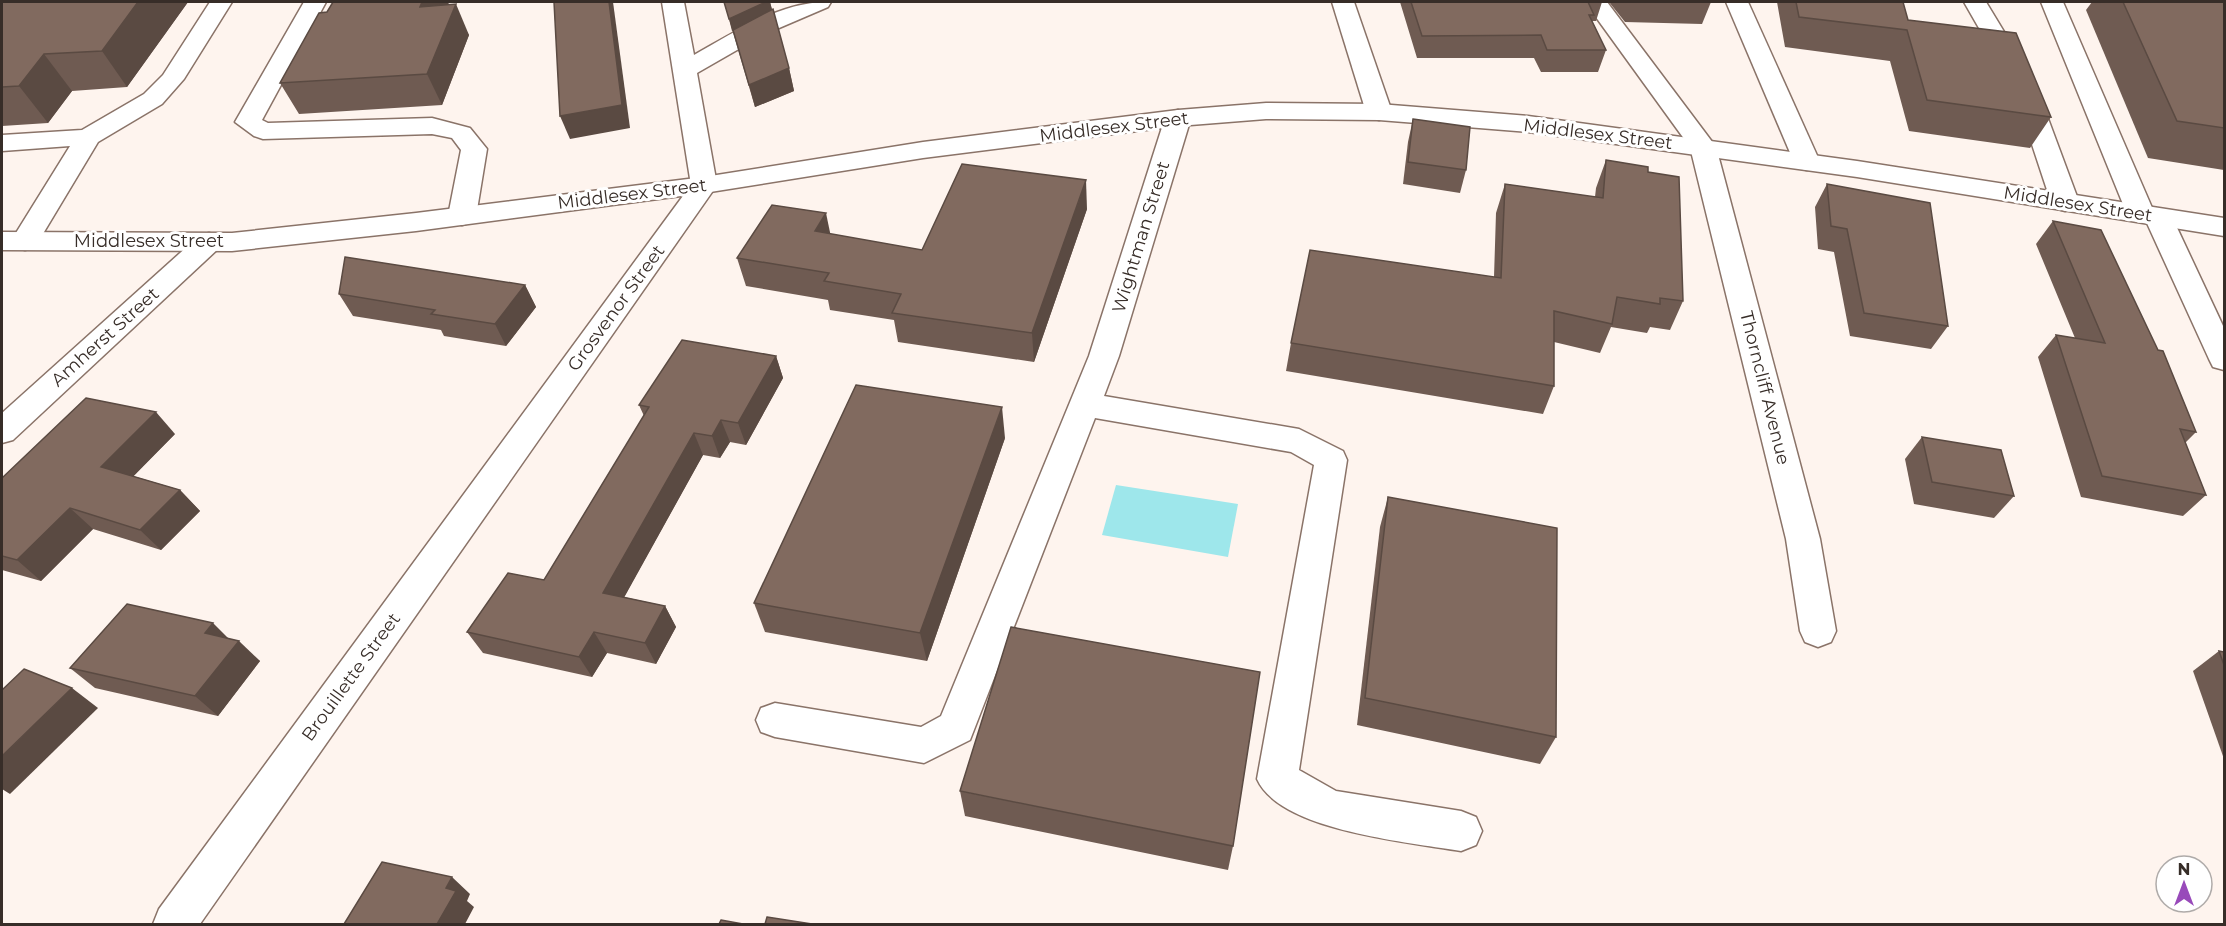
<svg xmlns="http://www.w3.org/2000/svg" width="2226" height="926" viewBox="0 0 2226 926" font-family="Montserrat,sans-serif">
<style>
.water{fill:#9ee7eb}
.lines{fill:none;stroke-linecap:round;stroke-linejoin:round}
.minor-casing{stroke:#8a7368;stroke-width:3}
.major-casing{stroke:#8a7368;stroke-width:3}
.minor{fill:#fff;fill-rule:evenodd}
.major{fill:#fff;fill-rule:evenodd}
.wall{fill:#6f5b52}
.shaded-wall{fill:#5a4a42}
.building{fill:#816a5f;stroke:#5a4a42;stroke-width:1.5}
.labels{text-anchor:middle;stroke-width:6;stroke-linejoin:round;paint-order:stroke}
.street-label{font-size:18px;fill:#372d28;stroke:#fff}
</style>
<rect width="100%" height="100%" fill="#fef4ee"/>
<!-- water -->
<path class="water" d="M 1116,485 L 1238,504 L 1228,557 L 1102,535 Z"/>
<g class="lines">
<defs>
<g id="minor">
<path d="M 210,2 L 232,2 L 184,79 L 162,104 L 98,142 L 35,247 L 25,250 L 15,247 L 11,241 L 70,146 L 2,151 L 2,135 L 82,130 L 144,94 L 163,75 Z"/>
<path d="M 304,2 L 326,2 L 262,120 L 268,123 L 432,118 L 470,128 L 487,149 L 476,216 L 472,222 L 462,225 L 452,222 L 448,216 L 461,150 L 452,138 L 432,134 L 263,139 L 254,136 L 235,122 Z"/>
<path d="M 662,2 L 684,2 L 694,55 C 735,32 783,0 831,2 L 828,7 L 765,34 L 697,73 L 717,185 L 200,924 L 153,924 L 159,909 L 691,185 Z"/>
<path d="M 1332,2 L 1354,2 L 1392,112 L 1388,117 L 1379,120 L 1370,117 L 1366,112 Z"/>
<path d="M 1585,2 L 1607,2 L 1716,147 L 1820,539 L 1836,631 L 1831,642 L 1818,647 L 1805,642 L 1800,631 L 1786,539 L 1690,147 Z"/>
<path d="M 1726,2 L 1748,2 L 1820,162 L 1816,168 L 1807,170 L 1798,168 L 1794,162 Z"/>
<path d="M 1964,2 L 1986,2 L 2023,63 L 2043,105 L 2079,202 L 2075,208 L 2065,211 L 2055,208 L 2051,202 L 2019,105 L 1999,63 Z"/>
<path d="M 2041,2 L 2063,2 L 2153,210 L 2168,211 L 2172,217 L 2224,328 L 2224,370 L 2213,367 L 2209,359 L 2146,221 L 2131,220 L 2127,214 Z"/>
<path d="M 1178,110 L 1187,113 L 1191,118 L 1119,356 L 1104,396 L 1299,429 L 1343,451 L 1347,460 L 1299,770 L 1336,791 L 1461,811 L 1476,817 L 1482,831 L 1476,845 L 1461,851 C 1409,842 1280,831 1257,779 L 1314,465 L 1291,452 L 1095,418 L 970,740 L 924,763 L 775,737 L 761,732 L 756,720 L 761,708 L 775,703 L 921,727 L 941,716 L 1089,356 L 1165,118 L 1169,113 Z"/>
<path d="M 209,233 L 219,236 L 223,242 L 219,248 L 13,440 L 2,443 L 2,413 L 199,236 Z"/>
</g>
<path id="major" d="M 1266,103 L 1379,104 L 1528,116 L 1857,161 L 2224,218 L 2224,236 L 1857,177 L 1528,132 L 1379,120 L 1266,119 L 1178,126 L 923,158 L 704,193 L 416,231 L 232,251 L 2,250 L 2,232 L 232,233 L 416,213 L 704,177 L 923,142 L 1178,110 Z"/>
</defs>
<!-- minor casing -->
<use href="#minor" class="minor-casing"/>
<!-- major casing -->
<use href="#major" class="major-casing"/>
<!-- minor -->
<use href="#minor" class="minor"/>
<!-- major -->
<use href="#major" class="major"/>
</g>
<!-- wall -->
<g class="wall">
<path d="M 2,2 L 188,2 L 127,87 L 72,91 L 48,123 L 2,126 Z"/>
<path d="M 333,2 L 449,2 L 448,5 L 469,35 L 442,105 L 299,114 L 280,83 L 327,12 Z"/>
<path d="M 724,2 L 770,2 L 789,68 L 794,91 L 755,107 Z"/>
<path d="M 1400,2 L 1602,2 L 1596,21 L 1592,21 L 1606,50 L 1598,72 L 1541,72 L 1534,58 L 1417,58 Z"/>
<path d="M 1609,2 L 1711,2 L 1702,24 L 1625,22 Z"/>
<path d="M 1777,2 L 1903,2 L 1908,20 L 2051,117 L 2030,148 L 1909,131 L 1890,61 L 1785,47 Z"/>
<path d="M 2092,2 L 2224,2 L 2224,170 L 2148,158 L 2086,10 Z"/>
<path d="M 1413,119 L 1466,170 L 1460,193 L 1403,184 L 1408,142 Z"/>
<path d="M 1606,160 L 1648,172 L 1683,301 L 1670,330 L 1650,327 L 1647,333 L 1611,327 L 1600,353 L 1554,342 L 1554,386 L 1543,414 L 1286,371 L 1291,343 L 1494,277 L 1496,213 L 1505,184 L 1595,197 L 1596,188 Z"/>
<path d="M 1827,184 L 1948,326 L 1931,349 L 1850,336 L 1834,252 L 1818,249 L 1815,207 Z"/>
<path d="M 1087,209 L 1034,362 L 898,342 L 894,320 L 830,310 L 828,300 L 746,286 L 737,258 L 831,234 L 922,250 Z"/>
<path d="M 2053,221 L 2196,432 L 2185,443 L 2206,495 L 2183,516 L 2081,497 L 2038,357 L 2056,335 L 2075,338 L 2036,244 Z"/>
<path d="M 525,285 L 536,307 L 506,346 L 444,336 L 441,330 L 353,316 L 339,294 Z"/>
<path d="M 776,356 L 783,378 L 746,445 L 730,442 L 720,458 L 703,455 L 624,597 L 665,606 L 676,627 L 656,664 L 607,653 L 592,677 L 483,653 L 467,632 L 544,580 L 644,416 L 639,405 Z"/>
<path d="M 175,434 L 133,476 L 180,490 L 200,511 L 161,550 L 93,529 L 41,581 L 2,570 L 2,478 Z"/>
<path d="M 1922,437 L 2014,496 L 1994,518 L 1914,504 L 1905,459 Z"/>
<path d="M 1005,438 L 927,661 L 765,632 L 754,603 Z"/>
<path d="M 1388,497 L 1556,737 L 1540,764 L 1357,725 L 1380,527 Z"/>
<path d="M 229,639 L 260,661 L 218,716 L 95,688 L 70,668 Z"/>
<path d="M 2219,651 L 2224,652 L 2224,759 L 2193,671 Z"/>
<path d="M 960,791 L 1233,846 L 1228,870 L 965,816 Z"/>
</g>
<!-- shaded-wall -->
<g class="shaded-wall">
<path d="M 138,2 L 188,2 L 127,87 L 102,51 Z"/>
<path d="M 422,2 L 449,2 L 434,37 L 420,7 Z"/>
<path d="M 609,2 L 613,2 L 630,128 L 570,139 L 560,116 Z"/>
<path d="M 766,2 L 770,2 L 772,11 L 732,31 L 729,19 Z"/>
<path d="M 456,4 L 469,35 L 442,105 L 427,74 Z"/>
<path d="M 44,54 L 72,91 L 48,123 L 19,86 Z"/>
<path d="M 789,68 L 794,91 L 755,107 L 749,85 Z"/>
<path d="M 1086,180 L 1087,209 L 1034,362 L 1032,333 Z"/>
<path d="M 826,213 L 832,242 L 815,231 Z"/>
<path d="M 525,285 L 536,307 L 506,346 L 495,324 Z"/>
<path d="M 776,356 L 783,378 L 746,445 L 738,423 Z"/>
<path d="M 1002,407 L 1005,438 L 927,661 L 920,633 Z"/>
<path d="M 156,412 L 175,434 L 122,488 L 101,467 Z"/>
<path d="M 721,420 L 730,442 L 720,458 L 712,436 Z"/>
<path d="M 694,433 L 703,455 L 615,614 L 603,593 Z"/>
<path d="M 180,490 L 200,511 L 161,550 L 140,530 Z"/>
<path d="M 70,508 L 93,529 L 41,581 L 17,560 Z"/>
<path d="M 665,606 L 676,627 L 656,664 L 645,643 Z"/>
<path d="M 213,623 L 234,644 L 205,633 Z"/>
<path d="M 594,632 L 607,653 L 592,677 L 579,657 Z"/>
<path d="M 239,641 L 260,661 L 218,716 L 195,696 Z"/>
<path d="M 72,688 L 98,708 L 10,794 L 2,789 L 2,756 Z"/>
<path d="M 452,877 L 470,894 L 467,901 L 474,907 L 465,924 L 437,924 L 446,888 Z"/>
</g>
<!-- building -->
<g class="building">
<path d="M 2,2 L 138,2 L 102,51 L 44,54 L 19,86 L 2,87 Z"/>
<path d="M 333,2 L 422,2 L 420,7 L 456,4 L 427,74 L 280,83 L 319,13 L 327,12 Z"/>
<path d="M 554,2 L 609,2 L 622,105 L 560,116 Z"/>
<path d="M 724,2 L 766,2 L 729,19 Z"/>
<path d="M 1411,2 L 1588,2 L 1594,15 L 1589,15 L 1606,50 L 1547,50 L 1541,35 L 1422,36 Z"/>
<path d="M 1796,2 L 1903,2 L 1908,20 L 2016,33 L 2051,117 L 1927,100 L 1907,30 L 1799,17 Z"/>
<path d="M 2123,2 L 2224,2 L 2224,128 L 2177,121 Z"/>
<path d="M 773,9 L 789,68 L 749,85 L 733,30 Z"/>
<path d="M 1413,119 L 1470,127 L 1466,170 L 1408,162 Z"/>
<path d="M 1606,160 L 1648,167 L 1648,172 L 1679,177 L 1683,301 L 1660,298 L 1660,304 L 1617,297 L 1612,324 L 1554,311 L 1554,386 L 1291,343 L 1310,250 L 1501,278 L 1505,184 L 1603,198 Z"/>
<path d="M 962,164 L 1086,180 L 1032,333 L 892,313 L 901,294 L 824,281 L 829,273 L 737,258 L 772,205 L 826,213 L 815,231 L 922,250 Z"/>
<path d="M 1827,184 L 1930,203 L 1948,326 L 1864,313 L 1847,229 L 1831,226 Z"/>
<path d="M 2053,221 L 2101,230 L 2158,350 L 2163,351 L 2196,432 L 2180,429 L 2206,495 L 2102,476 L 2056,335 L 2105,343 Z"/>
<path d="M 345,257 L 525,285 L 495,324 L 431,314 L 435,310 L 339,294 Z"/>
<path d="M 682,340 L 776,356 L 738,423 L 721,420 L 712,436 L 694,433 L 603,593 L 665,606 L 645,643 L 594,632 L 579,657 L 467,632 L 508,573 L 544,580 L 649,407 L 639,405 Z"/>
<path d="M 856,385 L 1002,407 L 920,633 L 754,603 Z"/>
<path d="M 86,398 L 156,412 L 101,467 L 180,490 L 140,530 L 70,508 L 17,560 L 2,556 L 2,478 Z"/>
<path d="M 1922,437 L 2001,450 L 2014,496 L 1932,482 Z"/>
<path d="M 1388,497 L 1557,528 L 1556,737 L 1365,698 Z"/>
<path d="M 127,604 L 213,623 L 205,633 L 239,641 L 195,696 L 70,668 Z"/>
<path d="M 1011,627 L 1260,672 L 1233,846 L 960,791 Z"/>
<path d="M 2219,651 L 2224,652 L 2224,665 Z"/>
<path d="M 24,669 L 72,688 L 2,756 L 2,690 Z"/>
<path d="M 382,862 L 452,877 L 446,888 L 456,891 L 437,924 L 344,924 Z"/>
<path d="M 767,917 L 812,924 L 765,924 Z"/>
<path d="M 721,920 L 743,924 L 719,924 Z"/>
</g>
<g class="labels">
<!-- street labels -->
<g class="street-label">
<text transform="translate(1114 127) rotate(-7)" y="6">Middlesex Street</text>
<text transform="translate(1598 134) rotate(7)" y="6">Middlesex Street</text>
<text transform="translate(632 194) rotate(-7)" y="6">Middlesex Street</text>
<text transform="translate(2078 204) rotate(9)" y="6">Middlesex Street</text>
<text transform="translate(1141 237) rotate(-73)" y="6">Wightman Street</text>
<text x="149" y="247">Middlesex Street</text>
<text transform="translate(616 308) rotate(-54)" y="6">Grosvenor Street</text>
<text transform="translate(105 337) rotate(-42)" y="6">Amherst Street</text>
<text transform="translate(1765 388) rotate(76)" y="6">Thorncliff Avenue</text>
<text transform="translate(351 677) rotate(-54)" y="6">Brouillette Street</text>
</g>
</g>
<!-- border -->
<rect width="2226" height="926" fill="none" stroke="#372d28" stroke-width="6"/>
<!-- north arrow -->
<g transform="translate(2184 884)"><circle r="28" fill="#ffffff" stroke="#afaba9" stroke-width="1.5"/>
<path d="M0-4.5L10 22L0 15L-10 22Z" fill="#984aba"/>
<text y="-9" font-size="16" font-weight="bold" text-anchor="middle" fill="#372d28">N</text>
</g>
</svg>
